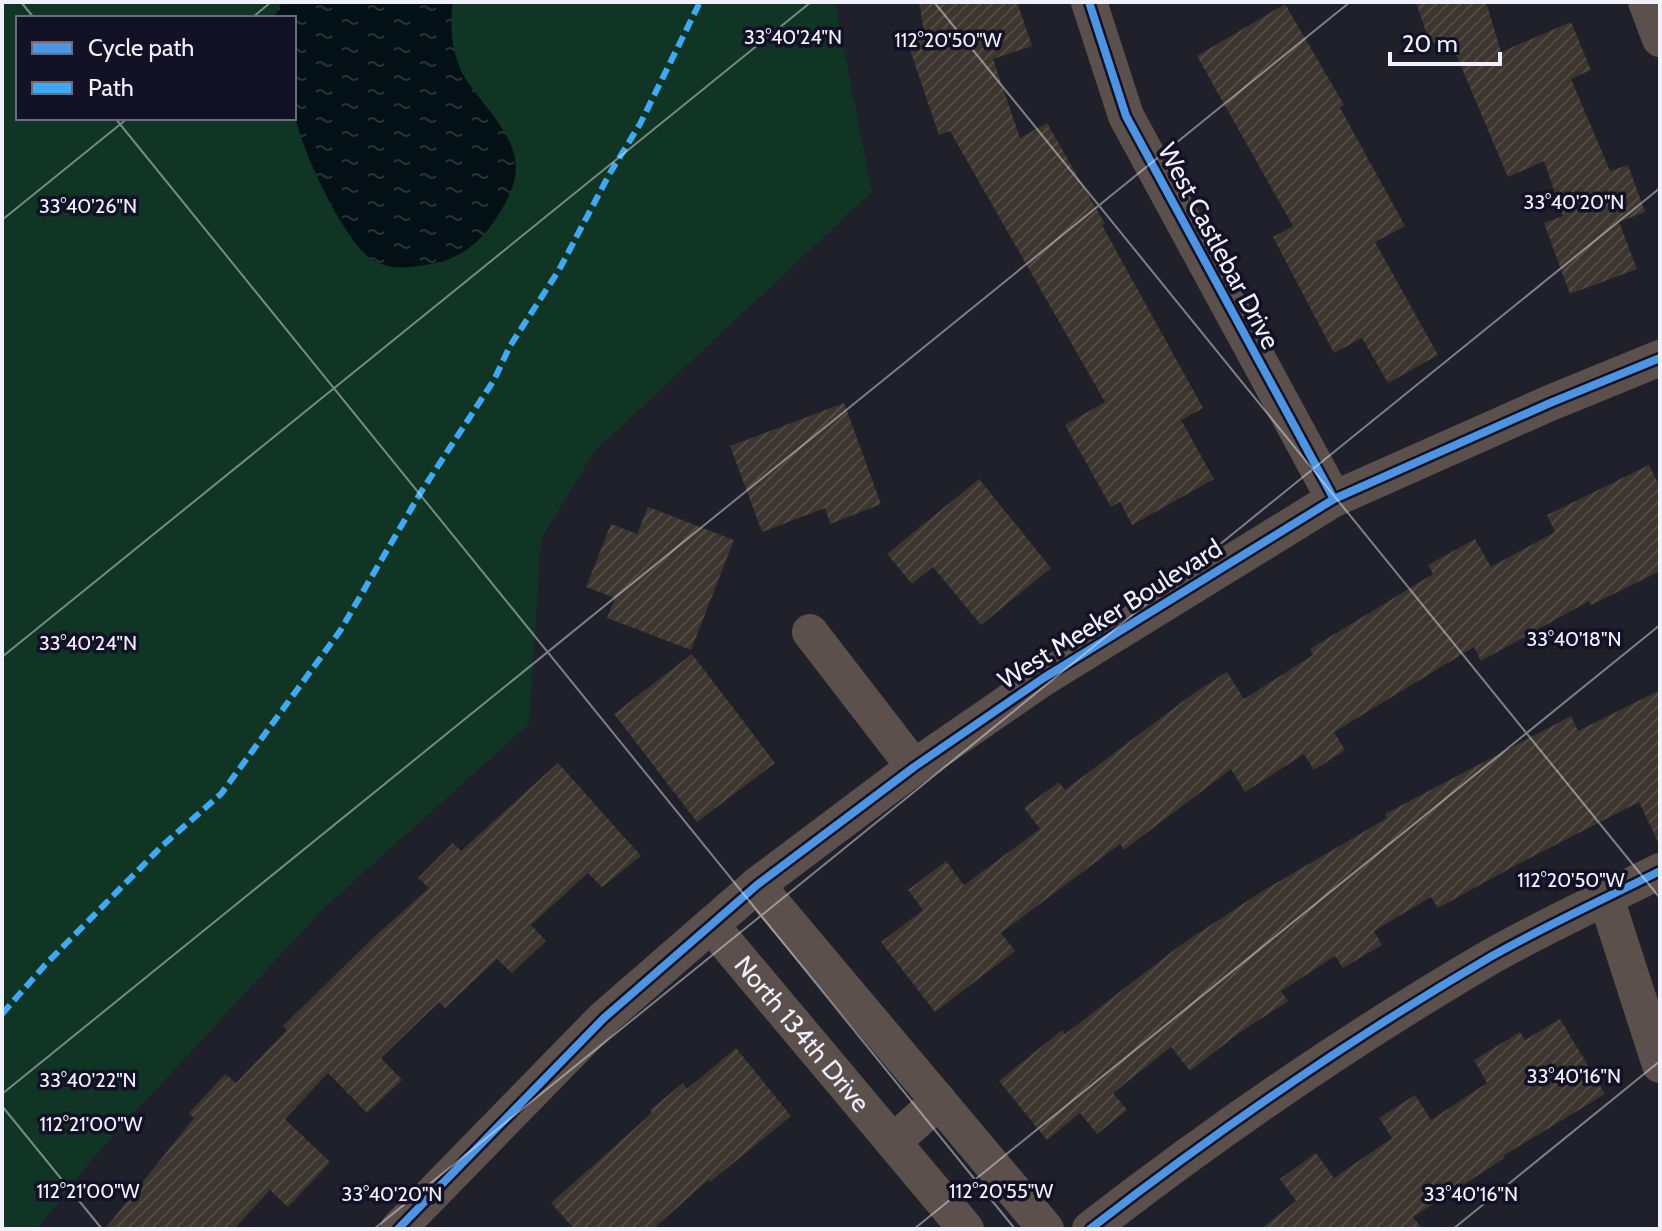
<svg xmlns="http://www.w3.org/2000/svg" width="1662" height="1231" viewBox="0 0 1662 1231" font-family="Cabin,sans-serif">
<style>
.grass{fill:#103524;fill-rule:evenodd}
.water{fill:url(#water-ripples)}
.building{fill:url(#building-hatch)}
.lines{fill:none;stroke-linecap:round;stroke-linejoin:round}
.minor{stroke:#5b504b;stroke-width:36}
.quiet{stroke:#3fa9f5;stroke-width:6;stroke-dasharray:12 6;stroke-linecap:butt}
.cycleway-casing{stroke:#121125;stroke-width:13}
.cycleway{stroke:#4d94e3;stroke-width:8}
.ticks{fill:none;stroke:#f1f1fd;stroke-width:2;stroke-opacity:0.45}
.labels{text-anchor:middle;stroke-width:7;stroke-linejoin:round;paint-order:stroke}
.street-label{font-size:26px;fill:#f1f1fd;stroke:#121125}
.ticks-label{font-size:20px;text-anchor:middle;fill:#f1f1fd;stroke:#121125;stroke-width:7;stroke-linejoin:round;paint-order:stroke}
</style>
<defs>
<pattern id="water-ripples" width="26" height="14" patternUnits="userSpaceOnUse" patternTransform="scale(2)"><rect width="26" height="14" fill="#031015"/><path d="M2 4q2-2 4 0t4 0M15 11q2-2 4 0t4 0" fill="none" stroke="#283338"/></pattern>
<pattern id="building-hatch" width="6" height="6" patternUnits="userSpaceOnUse" patternTransform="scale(2)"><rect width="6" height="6" fill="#3d362f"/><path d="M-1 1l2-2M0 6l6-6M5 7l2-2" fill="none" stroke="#504a44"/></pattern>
</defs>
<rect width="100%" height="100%" fill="#20202a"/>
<!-- grass -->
<path class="grass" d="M 2,2 L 835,2 L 872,192 L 594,452 L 541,539 L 529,724 L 325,907 L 97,1153 L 37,1229 L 2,1229 ZM 18,18 L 294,18 L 294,118 L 18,118 Z"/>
<!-- water -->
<path class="water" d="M 282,2 L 453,2 C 449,27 452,56 465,78 C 485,110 527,143 513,185 C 501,219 473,257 435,263 C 415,267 396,271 376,262 C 346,248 297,142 294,109 C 291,79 294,48 294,18 L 274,18 Z"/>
<!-- building -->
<g class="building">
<path d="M 919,2 L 1017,2 L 1032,46 L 993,59 L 1020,138 L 1047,123 L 1105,224 L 1102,225 L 1203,408 L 1181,420 L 1214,479 L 1132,525 L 1120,502 L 1111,507 L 1065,425 L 1105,402 L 950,131 L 939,135 L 906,38 L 924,32 Z"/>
<path d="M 1416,2 L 1486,2 L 1501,52 L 1571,22 L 1591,70 L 1571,79 L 1610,171 L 1628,165 L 1645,212 L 1619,222 L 1637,269 L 1570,294 L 1544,223 L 1563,216 L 1544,161 L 1508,177 L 1449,38 L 1430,44 Z"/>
<path d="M 1285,4 L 1344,105 L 1340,108 L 1405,226 L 1375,242 L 1438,355 L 1388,383 L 1362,338 L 1334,353 L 1273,237 L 1293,226 L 1197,56 Z"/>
<path d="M 844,403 L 881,504 L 830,524 L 825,508 L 762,532 L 730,446 Z"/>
<path d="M 1649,465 L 1660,487 L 1660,571 L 1591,605 L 1589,601 L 1481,661 L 1474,647 L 1334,732 L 1345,750 L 1314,770 L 1304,754 L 1245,792 L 1231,769 L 1124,850 L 1120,844 L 1001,933 L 1015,951 L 935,1012 L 881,942 L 923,910 L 908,890 L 946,861 L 964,885 L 1040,829 L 1024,808 L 1059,782 L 1065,790 L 1194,693 L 1227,672 L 1244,699 L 1313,655 L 1310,649 L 1433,574 L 1428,565 L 1475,539 L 1491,567 L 1555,532 L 1547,515 Z"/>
<path d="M 979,479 L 1051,568 L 981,625 L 933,567 L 912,584 L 887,554 Z"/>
<path d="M 648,507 L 734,540 L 691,650 L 607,618 L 615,598 L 586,587 L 611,524 L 637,534 Z"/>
<path d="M 692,654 L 775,763 L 697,822 L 614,714 Z"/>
<path d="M 1660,690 L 1660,846 L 1639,802 L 1516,865 L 1438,908 L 1431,897 L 1374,931 L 1382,945 L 1343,968 L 1335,956 L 1281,991 L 1288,1001 L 1239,1033 L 1190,1071 L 1171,1047 L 1113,1093 L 1127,1110 L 1097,1134 L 1080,1113 L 1047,1140 L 999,1081 L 1062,1030 L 1065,1034 L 1182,944 L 1261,892 L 1387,818 L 1385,814 L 1571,716 L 1578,731 Z"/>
<path d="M 558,763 L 641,856 L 602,887 L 588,873 L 531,925 L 546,941 L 512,973 L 497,959 L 445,1008 L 439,1002 L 381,1058 L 402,1080 L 367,1113 L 328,1073 L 285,1119 L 330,1162 L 288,1207 L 270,1190 L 234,1229 L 105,1229 L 194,1118 L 189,1113 L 225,1074 L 236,1083 L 287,1030 L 283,1026 L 373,938 L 429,888 L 418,878 L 453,843 L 461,851 Z"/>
<path d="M 1560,1019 L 1605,1094 L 1503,1156 L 1505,1158 L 1413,1217 L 1422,1229 L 1261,1229 L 1296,1201 L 1280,1179 L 1316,1153 L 1334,1178 L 1392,1138 L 1379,1118 L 1415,1095 L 1431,1120 L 1487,1083 L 1474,1060 L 1520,1032 L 1525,1040 Z"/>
<path d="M 736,1048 L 791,1116 L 710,1182 L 708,1180 L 653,1229 L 574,1229 L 551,1203 L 652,1113 L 650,1110 L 683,1083 L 687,1089 Z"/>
</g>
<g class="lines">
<!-- minor -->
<g class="minor">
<path d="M 1089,2 L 1126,116 L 1334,499"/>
<path d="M 1646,2 L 1660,39"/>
<path d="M 810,632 L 914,767"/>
<path d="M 757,885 L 1046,1229"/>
<path d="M 1606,898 L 1660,1065"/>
<path id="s1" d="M 711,925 L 966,1229"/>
<path d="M 893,1142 L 939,1101"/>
<path d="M 398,1229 L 604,1018 L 757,885 L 914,767 L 1042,679 L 1334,499 L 1550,403 L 1660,358"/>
<path d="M 1090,1229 C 1218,1130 1353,1037 1492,956 C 1547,925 1604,899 1660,871"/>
</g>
<!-- quiet -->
<path class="quiet" d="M 2,1014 L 45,965 L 163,845 L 221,794 L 340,631 L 421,492 L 494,380 L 510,346 L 559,270 L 610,173 L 640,124 L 700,2"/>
<defs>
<g id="cycleway">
<path d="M 1089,2 L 1126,116 L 1334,499"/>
<path d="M 398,1229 L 604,1018 L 757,885 L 914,767 L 1042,679 L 1334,499 L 1550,403 L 1660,358"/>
<path d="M 1090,1229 C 1218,1130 1353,1037 1492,956 C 1547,925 1604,899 1660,871"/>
</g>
</defs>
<!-- cycleway casing -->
<use href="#cycleway" class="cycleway-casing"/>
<!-- cycleway -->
<use href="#cycleway" class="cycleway"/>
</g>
<!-- ticks -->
<path class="ticks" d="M 21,2 L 34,18M 934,2 L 1660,898M 252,18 L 271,2M 115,118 L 1015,1229M 2,220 L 128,118M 2,657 L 811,2M 2,1094 L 1350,2M 2,1106 L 102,1229M 374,1229 L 1660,188M 914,1229 L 1660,625M 1453,1229 L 1660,1061"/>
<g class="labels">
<!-- street labels -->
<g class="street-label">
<text transform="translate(1219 246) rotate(62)" y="9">West Castlebar Drive</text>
<text transform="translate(1110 614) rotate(-32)" y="9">West Meeker Boulevard</text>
<text dy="9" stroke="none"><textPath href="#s1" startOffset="142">North 134th Drive</textPath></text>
</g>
</g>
<g class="ticks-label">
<text x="793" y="44">33°40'24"N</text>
<text x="948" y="47">112°20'50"W</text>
<text x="1574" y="209">33°40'20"N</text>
<text x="88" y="213">33°40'26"N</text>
<text x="1574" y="646">33°40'18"N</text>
<text x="88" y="650">33°40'24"N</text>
<text x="1571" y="887">112°20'50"W</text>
<text x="1574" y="1083">33°40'16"N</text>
<text x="88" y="1087">33°40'22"N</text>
<text x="91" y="1131">112°21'00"W</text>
<text x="88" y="1198">112°21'00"W</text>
<text x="1001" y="1198">112°20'55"W</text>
<text x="392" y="1201">33°40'20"N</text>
<text x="1471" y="1201">33°40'16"N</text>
</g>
<!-- border -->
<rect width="1662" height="1231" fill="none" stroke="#f1f1fd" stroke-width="8"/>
<!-- legend -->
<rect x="16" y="16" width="280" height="104" fill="#121125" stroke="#6b6b7b" stroke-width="2"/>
<rect x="32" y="42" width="40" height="12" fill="#4d94e3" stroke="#6b6b7b" stroke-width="2"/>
<text x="88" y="56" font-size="24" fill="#f1f1fd">Cycle path</text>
<rect x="32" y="82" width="40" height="12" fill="#3fa9f5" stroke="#6b6b7b" stroke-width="2"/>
<text x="88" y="96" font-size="24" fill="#f1f1fd">Path</text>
<!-- scale -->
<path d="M1390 52v12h110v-12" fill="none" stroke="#f1f1fd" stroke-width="4"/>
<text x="1402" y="52" font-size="24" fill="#f1f1fd" stroke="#121125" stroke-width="6" paint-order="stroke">20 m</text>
</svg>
